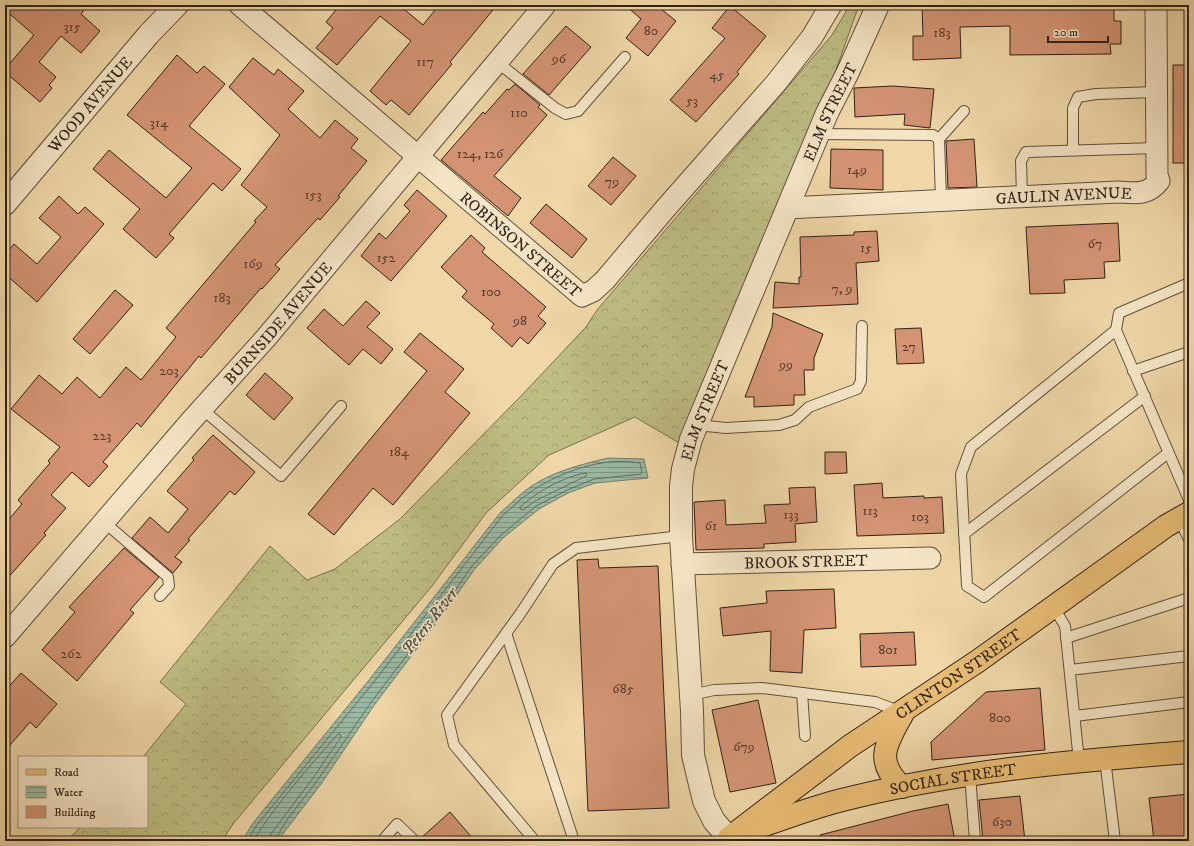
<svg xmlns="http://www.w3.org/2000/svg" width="1194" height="846" viewBox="0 0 1194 846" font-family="'IM FELL DW Pica',serif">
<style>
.forest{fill:url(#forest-crowns);stroke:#77704e}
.water{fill:url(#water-rules);stroke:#707d6d}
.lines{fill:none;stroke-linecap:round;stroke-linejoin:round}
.shore{stroke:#656e5e;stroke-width:1}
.building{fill:#d49474;stroke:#302218}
.service-casing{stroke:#604f3c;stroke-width:12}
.minor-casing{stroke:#604f3c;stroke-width:23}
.tertiary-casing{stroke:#604f3c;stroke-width:24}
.primary-casing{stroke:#302218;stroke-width:24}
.service{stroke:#f5e5c6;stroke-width:10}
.minor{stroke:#f5e5c6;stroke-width:21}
.tertiary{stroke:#f5e5c6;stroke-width:22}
.primary{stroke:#e8bc74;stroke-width:22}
.labels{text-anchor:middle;stroke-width:3.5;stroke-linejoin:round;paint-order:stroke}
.number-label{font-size:14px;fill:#593e2f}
.street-label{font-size:16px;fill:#302218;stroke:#f5e5c6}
.water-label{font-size:17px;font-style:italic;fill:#505042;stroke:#f5e5c6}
</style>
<defs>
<pattern id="forest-crowns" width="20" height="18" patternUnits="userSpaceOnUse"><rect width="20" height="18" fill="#bebd83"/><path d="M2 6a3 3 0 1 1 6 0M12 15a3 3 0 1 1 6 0" fill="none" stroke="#a4a270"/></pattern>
<pattern id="water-rules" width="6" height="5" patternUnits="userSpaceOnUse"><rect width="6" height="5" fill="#9abaa5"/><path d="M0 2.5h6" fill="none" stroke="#7e9785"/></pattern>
</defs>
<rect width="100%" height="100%" fill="#efd7a7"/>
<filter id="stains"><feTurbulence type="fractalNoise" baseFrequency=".005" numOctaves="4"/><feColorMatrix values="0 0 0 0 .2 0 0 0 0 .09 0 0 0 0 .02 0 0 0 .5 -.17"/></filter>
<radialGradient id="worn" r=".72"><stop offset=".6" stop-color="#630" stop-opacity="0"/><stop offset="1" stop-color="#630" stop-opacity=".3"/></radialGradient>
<!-- forest -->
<path class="forest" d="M 850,5 L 859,5 L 805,157 L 686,447 L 635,417 L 549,455 L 486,513 L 432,586 L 233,824 L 222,841 L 66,841 L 81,827 L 147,827 L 147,757 L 143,757 L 186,704 L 160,682 L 270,546 L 307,580 L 335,569 L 400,519 L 521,396 L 586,327 L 597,310 L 832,35 Z"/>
<!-- water -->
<path class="water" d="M 608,458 L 644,459 L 648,478 L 595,483 L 568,493 L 539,509 L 503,538 L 474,570 L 449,606 L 375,704 L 321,784 L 279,839 L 277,841 L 242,841 L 253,823 L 369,680 L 500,513 C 509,505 517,497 526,490 C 550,472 579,465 608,458 Z"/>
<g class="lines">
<!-- shore -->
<g class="shore">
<path d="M 585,473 L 587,474 L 586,476 L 535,501 L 523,510 L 520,509 L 520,507 C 538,491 561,478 585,473 Z"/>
<path d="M 247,841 L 257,825 L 373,683 L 503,515 C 512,508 520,499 529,493 C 559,472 604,456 640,463 L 642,472 L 641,474 L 594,479 L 567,490 L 536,506 L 500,536 L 471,567 L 446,604 L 372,701 L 317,781 L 289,817 L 274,841"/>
<path d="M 253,841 C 276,804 309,767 338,734 L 340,734 L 341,737 L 313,778 L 271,834 L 269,841"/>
</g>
</g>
<!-- building -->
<g class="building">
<path d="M 5,5 L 88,5 L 81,14 L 100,31 L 81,53 L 61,36 L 39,62 L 56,77 L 49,85 L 52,88 L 40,102 L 5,72 L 5,69 L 34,35 L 5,10 Z"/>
<path d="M 340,5 L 399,5 L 423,25 L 439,5 L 497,5 L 450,62 L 452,64 L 409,115 L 391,100 L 386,105 L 370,91 L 411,41 L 380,16 L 337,65 L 316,48 L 333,28 L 326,22 Z"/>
<path d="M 625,5 L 656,5 L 676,21 L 648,56 L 626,38 L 641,19 Z"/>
<path d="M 922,5 L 1114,5 L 1114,21 L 1121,21 L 1121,44 L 1110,44 L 1111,54 L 1010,55 L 1010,26 L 960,27 L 961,58 L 913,60 L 913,36 L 923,36 Z"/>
<path d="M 730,6 L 766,36 L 737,72 L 739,74 L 696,122 L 670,100 L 725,38 L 712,28 Z"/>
<path d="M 566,26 L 591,47 L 549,95 L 523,74 Z"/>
<path d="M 177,55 L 197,73 L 204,66 L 225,84 L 189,126 L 241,169 L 222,191 L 213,183 L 169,234 L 174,238 L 156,258 L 123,229 L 140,209 L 93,169 L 109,150 L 166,198 L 192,168 L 127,115 Z"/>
<path d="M 253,58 L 274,75 L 278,69 L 304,91 L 288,109 L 320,138 L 335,120 L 358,139 L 351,148 L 367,161 L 338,196 L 340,197 L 320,220 L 318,218 L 275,265 L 280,269 L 262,289 L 261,288 L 201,358 L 199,356 L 141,427 L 137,423 L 103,462 L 108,466 L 89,487 L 72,472 L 51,495 L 66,508 L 44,533 L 46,535 L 5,581 L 5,524 L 22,504 L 18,500 L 50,463 L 48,461 L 60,447 L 11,409 L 39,375 L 62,394 L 77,377 L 100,398 L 126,367 L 141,380 L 176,337 L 166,328 L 256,222 L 254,221 L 267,207 L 241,185 L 280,135 L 229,87 Z"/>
<rect x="1173" y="65" width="16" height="98"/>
<path d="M 515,84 L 540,105 L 538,107 L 547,115 L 494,176 L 521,198 L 508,216 L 441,160 L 483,112 L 485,114 L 507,89 L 509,90 Z"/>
<path d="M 893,86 L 934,89 L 930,128 L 904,125 L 905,114 L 855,117 L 854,88 Z"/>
<path d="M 974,139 L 977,187 L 948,188 L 946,141 Z"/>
<path d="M 831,149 L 883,150 L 883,190 L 830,188 Z"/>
<path d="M 613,157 L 636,176 L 611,205 L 588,186 Z"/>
<path d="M 417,190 L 447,216 L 391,281 L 361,256 L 379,233 L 386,239 L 410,211 L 404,205 Z"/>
<path d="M 59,196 L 78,214 L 85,207 L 104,224 L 37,302 L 5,274 L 5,255 L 14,244 L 37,264 L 61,237 L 39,218 Z"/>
<path d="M 546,204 L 587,239 L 572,258 L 530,223 Z"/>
<path d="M 1118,223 L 1120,261 L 1104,262 L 1105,278 L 1064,280 L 1065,293 L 1030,294 L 1026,227 Z"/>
<path d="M 877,231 L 879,261 L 856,263 L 858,304 L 773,308 L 775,282 L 799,284 L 799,277 L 801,277 L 800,237 L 854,235 L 854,232 Z"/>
<path d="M 471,235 L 485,248 L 482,252 L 546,307 L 538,316 L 546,323 L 528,344 L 520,337 L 512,347 L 491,328 L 494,324 L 462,297 L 467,291 L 441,267 Z"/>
<path d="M 115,290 L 133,305 L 90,354 L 73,339 Z"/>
<path d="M 366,301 L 380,313 L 367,327 L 393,349 L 381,364 L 363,349 L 349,365 L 307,328 L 324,309 L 343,326 Z"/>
<path d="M 773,313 L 823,334 L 814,358 L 814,370 L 804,370 L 805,395 L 794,395 L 794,405 L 754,407 L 754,397 L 745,397 L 772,327 Z"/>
<path d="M 921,328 L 924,363 L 897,364 L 895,329 Z"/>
<path d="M 420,333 L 464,369 L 445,392 L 470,413 L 393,505 L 373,488 L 334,535 L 308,514 L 427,371 L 404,352 Z"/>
<path d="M 265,373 L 293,398 L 274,420 L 246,395 Z"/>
<path d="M 213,435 L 255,472 L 235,495 L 230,491 L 188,539 L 190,540 L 175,557 L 182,562 L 173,573 L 132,538 L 150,517 L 168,533 L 188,509 L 167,491 L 194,460 L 192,458 Z"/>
<path d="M 825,452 L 846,452 L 847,473 L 825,474 Z"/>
<path d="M 882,483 L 883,498 L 924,496 L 924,498 L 942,497 L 944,533 L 857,536 L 854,485 Z"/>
<path d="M 815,487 L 817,522 L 795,524 L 796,542 L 764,544 L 764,548 L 696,550 L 694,502 L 725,500 L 726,525 L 766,523 L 764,505 L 790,504 L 789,488 Z"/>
<path d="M 124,548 L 159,577 L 130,610 L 134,613 L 77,681 L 42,650 L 75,612 L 69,607 Z"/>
<path d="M 598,559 L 599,568 L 658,566 L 669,808 L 588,811 L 577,560 Z"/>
<path d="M 834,589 L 836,628 L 804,630 L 802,673 L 770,671 L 771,631 L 723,636 L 720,608 L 767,603 L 766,591 Z"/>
<path d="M 914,632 L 916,665 L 861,667 L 860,634 Z"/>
<path d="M 21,673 L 57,704 L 36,728 L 30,722 L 5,751 L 5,691 Z"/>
<path d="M 1040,688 L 1045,750 L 932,760 L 931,742 L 986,692 Z"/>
<path d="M 758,700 L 776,783 L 730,792 L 712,710 Z"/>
<path d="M 1189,794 L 1189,841 L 1154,841 L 1149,798 Z"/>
<path d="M 1020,796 L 1025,841 L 983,841 L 979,800 Z"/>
<path d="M 948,804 L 955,841 L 820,841 L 820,835 L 913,811 Z"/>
<path d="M 450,812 L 475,841 L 421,841 L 421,838 Z"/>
</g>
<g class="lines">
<defs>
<g id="service">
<path d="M 497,62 L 555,108 L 566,114 L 578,111 L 625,57"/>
<path d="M 818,134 L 933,135 L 939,139 L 941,200"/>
<path d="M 939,139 L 964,111"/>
<path d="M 1073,150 L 1073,108 L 1078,97 L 1096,94 L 1156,92"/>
<path d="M 1022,196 L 1021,161 L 1026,152 L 1157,148"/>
<path d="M 1189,283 L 1119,313 L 1116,330 L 1189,500"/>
<path d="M 1116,330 L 971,447 L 961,474 L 967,586 L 984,597 L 1168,453"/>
<path d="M 1133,371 L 1189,352"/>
<path d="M 202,409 L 281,476 L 341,406"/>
<path d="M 697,425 L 726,428 L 779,425 L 795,420 L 809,407 L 857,389 L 861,381 L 862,326"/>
<path d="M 1179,519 L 1189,539"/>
<path d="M 104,522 L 168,577 L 169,586 L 160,596"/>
<path d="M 964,534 L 1145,396"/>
<path d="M 1053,606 L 1065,626 L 1079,761"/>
<path d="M 506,633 L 572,835 L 572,841"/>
<path d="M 1066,638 L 1189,598"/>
<path d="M 1070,670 L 1189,656"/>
<path d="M 802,693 L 805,736"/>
<path d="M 691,695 L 714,690 L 762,688 L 875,702 L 901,712"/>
<path d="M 1075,716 L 1189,702"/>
<path d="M 1105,759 L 1115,841"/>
<path d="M 970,775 L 975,841"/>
<path d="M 382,841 L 397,824 L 415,841"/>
<path d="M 535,841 L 454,745 L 447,715 L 520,614 L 553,564 L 576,548 L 681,536"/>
</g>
<g id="minor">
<path id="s1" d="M 240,5 L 582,296 L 593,291 L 605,280 L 665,209 L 776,83 L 812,37 L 831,5"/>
<path id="s2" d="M 787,208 L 1118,192 C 1135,193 1147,196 1159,181 L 1157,175 L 1156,5"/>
<path id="s3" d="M 682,564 L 930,558"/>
<path id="s4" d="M 5,637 L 190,422 L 265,339 L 545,5"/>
</g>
<g id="tertiary">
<path id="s5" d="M 5,204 L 149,34 L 177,5"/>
<path id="s6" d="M 729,838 L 714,821 L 704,801 L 693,755 L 692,711 L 681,536 L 681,486 L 683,469 L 691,439 L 827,113 L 847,74 L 878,5"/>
</g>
<g id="primary">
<path d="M 902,787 C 873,760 887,743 903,713"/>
<path id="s7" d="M 748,831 C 779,820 810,808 842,800 C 956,771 1072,761 1189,752"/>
<path id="s8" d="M 729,838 L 850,746 L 978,661 L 1166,526 L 1189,513"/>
</g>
</defs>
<!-- service casing -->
<use href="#service" class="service-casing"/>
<!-- minor casing -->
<use href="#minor" class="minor-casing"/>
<!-- tertiary casing -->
<use href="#tertiary" class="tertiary-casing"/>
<!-- primary casing -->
<use href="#primary" class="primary-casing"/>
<!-- service -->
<use href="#service" class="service"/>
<!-- minor -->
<use href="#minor" class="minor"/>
<!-- tertiary -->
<use href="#tertiary" class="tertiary"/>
<!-- primary -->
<use href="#primary" class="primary"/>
</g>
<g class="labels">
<!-- number labels -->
<g class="number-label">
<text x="72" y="31">315</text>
<text x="651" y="35">80</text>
<text x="942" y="37">183</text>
<text x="559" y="63">96</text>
<text x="425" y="66">117</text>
<text x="717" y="79">45</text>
<text x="692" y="105">53</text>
<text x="519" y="117">110</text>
<text x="159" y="127">314</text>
<text x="480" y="158">124, 126</text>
<text x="857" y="174">149</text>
<text x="612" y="186">79</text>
<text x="313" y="199">153</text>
<text x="1095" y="248">67</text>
<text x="866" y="252">15</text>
<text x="386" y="262">152</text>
<text x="253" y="268">169</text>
<text x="842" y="293">7, 9</text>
<text x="491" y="296">100</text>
<text x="222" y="302">183</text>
<text x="520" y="325">98</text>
<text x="909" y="351">27</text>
<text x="786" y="369">99</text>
<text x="169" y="375">203</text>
<text x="102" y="440">223</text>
<text x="399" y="456">184</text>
<text x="870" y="515">113</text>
<text x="791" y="519">133</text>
<text x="920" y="521">103</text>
<text x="711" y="530">61</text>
<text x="888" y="654">801</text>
<text x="71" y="658">262</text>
<text x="623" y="693">685</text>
<text x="1000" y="722">800</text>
<text x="744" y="751">679</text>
<text x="1002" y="826">630</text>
</g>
<!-- street labels -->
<g class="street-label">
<text dy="6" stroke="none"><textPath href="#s5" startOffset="131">WOOD AVENUE</textPath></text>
<text dy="6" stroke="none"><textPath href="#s6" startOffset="765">ELM STREET</textPath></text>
<text dy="6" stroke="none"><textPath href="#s2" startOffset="277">GAULIN AVENUE</textPath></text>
<text dy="6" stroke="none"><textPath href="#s1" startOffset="369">ROBINSON STREET</textPath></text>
<text dy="6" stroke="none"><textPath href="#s4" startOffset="416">BURNSIDE AVENUE</textPath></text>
<text dy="6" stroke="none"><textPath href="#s6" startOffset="441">ELM STREET</textPath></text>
<text dy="6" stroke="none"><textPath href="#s3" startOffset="124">BROOK STREET</textPath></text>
<text dy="6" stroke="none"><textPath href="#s8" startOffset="282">CLINTON STREET</textPath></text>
<text dy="6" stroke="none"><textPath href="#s7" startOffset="212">SOCIAL STREET</textPath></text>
</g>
<!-- water labels -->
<g class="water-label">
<text transform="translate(429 621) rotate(-52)" y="6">Peters River</text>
</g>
</g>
<!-- margin -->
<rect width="1194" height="846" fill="none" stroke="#efd7a7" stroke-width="20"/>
<rect x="6" y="6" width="1182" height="834" fill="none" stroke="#302218" stroke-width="2"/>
<rect x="10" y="10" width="1174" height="826" fill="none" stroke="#302218"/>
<!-- legend -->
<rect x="18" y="756" width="130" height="72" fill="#f5e5c6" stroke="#a69780"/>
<rect x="26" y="769" width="20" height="6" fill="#e8bc74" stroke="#a69780"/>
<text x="54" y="776" font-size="12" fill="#302218">Road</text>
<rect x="26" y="786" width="20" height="12" fill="url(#water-rules)" stroke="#a69780"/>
<text x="54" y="796" font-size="12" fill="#302218">Water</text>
<rect x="26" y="806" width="20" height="12" fill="#d49474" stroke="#a69780"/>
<text x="54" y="816" font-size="12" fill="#302218">Building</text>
<!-- scale -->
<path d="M1048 36v6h60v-6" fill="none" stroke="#302218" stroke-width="2"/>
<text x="1054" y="36" font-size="12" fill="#302218" stroke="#f5e5c6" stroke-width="3" paint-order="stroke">20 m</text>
<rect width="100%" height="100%" filter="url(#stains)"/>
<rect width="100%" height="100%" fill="url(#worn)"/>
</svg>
